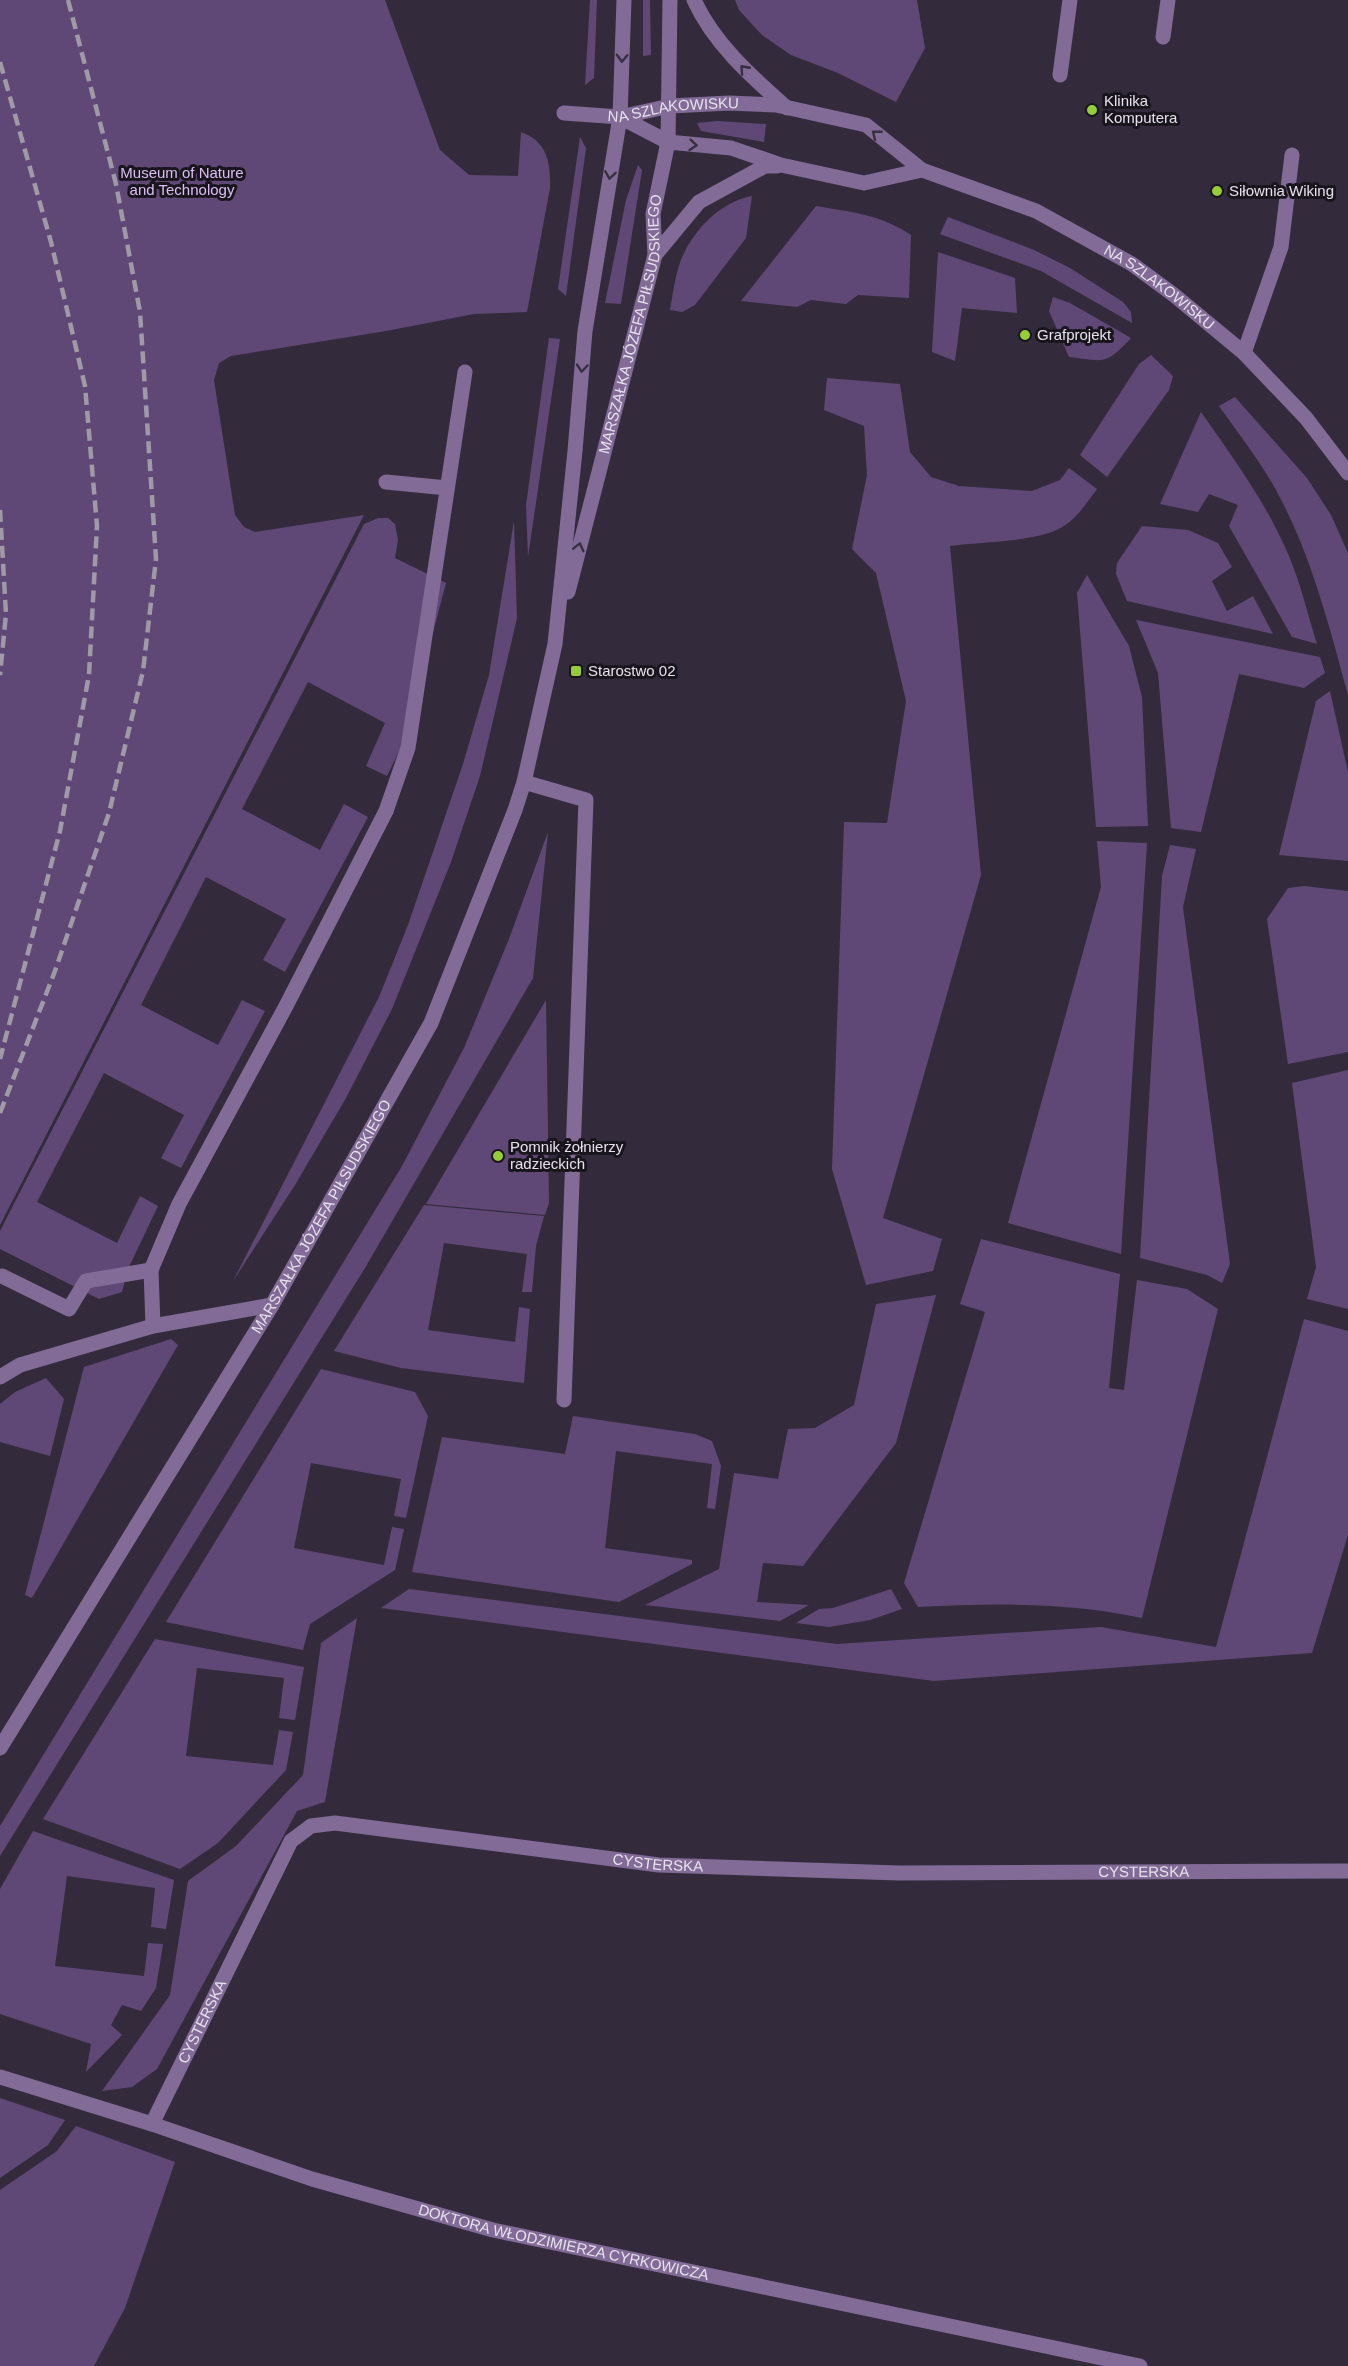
<svg xmlns="http://www.w3.org/2000/svg" width="1348" height="2366" viewBox="0 0 1348 2366" font-family="Helvetica,sans-serif">
<style>
.green{fill:#604876}
.lines{fill:none;stroke-linecap:round;stroke-linejoin:round}
.minor{stroke:#826b97;stroke-width:15}
.rail{stroke:#a099a7;stroke-width:4.5;stroke-dasharray:12 6;stroke-linecap:butt}
.oneway{stroke:#382f42}
.poi-dot{fill:#96cc3a;stroke:#19151d;stroke-width:2}
.labels{text-anchor:middle;stroke-width:6;stroke-linejoin:round;paint-order:stroke}
.poi-label{font-size:15px;fill:#e7e1ec;stroke:#19151d;text-anchor:start}
.street-label{font-size:15px;fill:#e7e1ec;stroke:#19151d}
.park-label{font-size:15px;fill:#dabef4;stroke:#19151d}
</style>
<rect width="100%" height="100%" fill="#332b3c"/>
<!-- green -->
<g class="green">
<path d="M 0,0 L 385,0 L 440,150 L 469,175 L 518,176 L 521,132 C 547,141 551,163 550,188 L 527,312 L 474,314 L 386,331 L 231,356 L 219,363 L 214,380 L 235,515 L 244,527 L 255,532 L 364,515 L 0,1225 Z"/>
<path d="M 590,0 L 597,0 L 594,78 L 585,85 Z"/>
<path d="M 643,0 L 650,0 L 651,55 L 643,56 Z"/>
<path d="M 735,0 L 917,0 L 925,48 L 896,102 L 838,73 L 791,55 L 762,35 L 739,10 Z"/>
<path d="M 717,121 L 766,124 L 764,142 L 701,131 L 697,123 Z"/>
<path d="M 580,137 L 586,148 L 566,296 L 558,289 Z"/>
<path d="M 638,165 L 642,170 L 621,304 L 605,303 L 626,200 Z"/>
<path d="M 752,196 L 746,238 L 695,305 L 682,312 L 670,310 C 673,294 675,275 681,260 C 693,230 720,202 752,196 Z"/>
<path d="M 816,206 C 851,212 882,215 911,235 L 909,298 L 858,295 L 846,304 L 811,300 L 797,307 L 741,301 Z"/>
<path d="M 948,217 L 1034,250 L 1070,268 L 1123,302 L 1131,312 L 1132,323 L 1041,271 L 940,234 Z"/>
<path d="M 938,252 L 1015,278 L 1017,313 L 962,308 L 955,361 L 932,352 Z"/>
<path d="M 1053,297 L 1070,303 L 1131,338 C 1105,366 1104,361 1069,357 L 1049,311 Z"/>
<path d="M 549,338 L 560,339 L 528,557 L 526,505 Z"/>
<path d="M 1151,355 L 1173,376 L 1169,390 L 1107,477 L 1080,455 L 1139,364 Z"/>
<path d="M 827,378 L 900,384 L 910,452 L 931,477 L 959,486 L 1032,491 L 1060,480 L 1069,468 L 1097,489 C 1088,501 1079,515 1067,524 C 1042,543 982,541 950,546 L 981,875 L 883,1218 L 942,1239 L 933,1271 L 866,1285 L 832,1169 L 844,822 L 887,823 L 906,701 L 876,573 L 852,549 L 867,475 L 864,426 L 824,410 Z"/>
<path d="M 1235,397 L 1307,478 L 1331,515 L 1348,553 L 1348,695 C 1329,625 1311,554 1276,490 C 1260,461 1238,433 1219,406 Z"/>
<path d="M 1201,412 C 1236,462 1273,512 1294,569 C 1303,593 1309,619 1317,644 L 1292,637 L 1229,526 L 1238,505 L 1209,494 L 1198,512 L 1160,504 Z"/>
<path d="M 378,518 L 388,518 L 395,524 L 398,540 L 395,558 L 446,583 L 405,739 L 387,776 L 366,766 L 385,723 L 308,682 L 242,809 L 320,850 L 344,804 L 368,817 L 285,972 L 263,960 L 286,919 L 206,877 L 141,1005 L 218,1045 L 242,1000 L 265,1011 L 181,1168 L 161,1158 L 184,1115 L 104,1073 L 37,1202 L 117,1243 L 140,1196 L 158,1206 L 128,1269 L 122,1292 L 99,1299 L 0,1249 L 0,1231 L 364,524 Z"/>
<path d="M 514,521 L 517,618 L 480,776 L 451,862 L 392,1009 L 346,1098 L 295,1185 L 233,1281 L 379,997 L 408,925 L 463,764 L 489,675 Z"/>
<path d="M 1142,526 L 1188,530 L 1218,543 L 1232,567 L 1212,581 L 1227,611 L 1253,596 L 1273,634 L 1127,601 L 1116,574 L 1117,563 Z"/>
<path d="M 1087,575 L 1129,646 L 1142,697 L 1148,826 L 1096,827 L 1077,593 Z"/>
<path d="M 1136,620 L 1320,657 L 1325,673 L 1304,688 L 1239,674 L 1201,832 L 1171,828 L 1158,673 Z"/>
<path d="M 1330,691 L 1348,772 L 1348,861 L 1279,855 L 1316,701 Z"/>
<path d="M 548,832 L 533,978 L 365,1268 L 0,1856 L 0,1826 L 402,1166 L 464,1048 L 509,939 Z"/>
<path d="M 1097,841 L 1147,843 L 1121,1254 L 1008,1223 L 1101,887 Z"/>
<path d="M 1170,845 L 1196,849 L 1183,907 L 1230,1264 L 1222,1283 L 1207,1275 L 1140,1258 L 1162,876 Z"/>
<path d="M 1304,886 L 1348,891 L 1348,1052 L 1288,1064 L 1267,919 L 1288,888 Z"/>
<path d="M 546,1000 L 549,1203 L 545,1215 L 426,1204 Z"/>
<path d="M 1348,1070 L 1348,1309 L 1307,1299 L 1316,1267 L 1292,1083 Z"/>
<path d="M 424,1205 L 544,1216 L 536,1246 L 532,1292 L 522,1292 L 527,1254 L 444,1243 L 428,1330 L 515,1342 L 519,1307 L 530,1309 L 524,1383 L 401,1368 L 334,1351 Z"/>
<path d="M 981,1239 L 1120,1274 L 1109,1388 L 1124,1390 L 1137,1280 L 1187,1289 L 1218,1309 L 1142,1618 C 1068,1602 993,1603 918,1607 L 904,1583 L 985,1312 L 960,1304 Z"/>
<path d="M 936,1295 L 896,1443 L 803,1566 L 763,1563 L 757,1602 L 809,1605 L 780,1621 L 645,1605 L 719,1569 L 734,1473 L 778,1479 L 788,1429 L 815,1428 L 854,1405 L 876,1304 Z"/>
<path d="M 1304,1319 L 1348,1331 L 1348,1535 L 1312,1653 L 934,1681 L 381,1608 L 409,1589 L 837,1644 L 1101,1627 L 1216,1647 Z"/>
<path d="M 171,1339 L 178,1345 L 32,1598 L 25,1595 L 84,1367 Z"/>
<path d="M 321,1369 L 415,1392 L 428,1416 L 406,1518 L 394,1516 L 401,1479 L 311,1463 L 294,1548 L 384,1565 L 392,1527 L 404,1529 L 395,1570 L 310,1624 L 303,1650 L 166,1622 Z"/>
<path d="M 46,1378 L 64,1399 L 50,1456 L 0,1442 L 0,1404 L 15,1392 Z"/>
<path d="M 573,1416 L 695,1434 L 712,1441 L 721,1466 L 715,1509 L 707,1508 L 712,1464 L 616,1451 L 605,1548 L 692,1560 L 692,1564 L 619,1602 L 412,1572 L 442,1437 L 565,1454 Z"/>
<path d="M 891,1589 L 902,1609 L 870,1620 L 829,1627 L 796,1623 L 819,1609 L 833,1608 Z"/>
<path d="M 357,1618 L 325,1802 L 297,1811 L 157,2069 L 132,2087 L 102,2091 L 170,1995 L 188,1881 L 236,1846 L 303,1775 L 321,1643 Z"/>
<path d="M 155,1639 L 304,1667 L 295,1720 L 279,1718 L 284,1678 L 197,1668 L 186,1756 L 273,1765 L 279,1730 L 293,1732 L 286,1770 L 218,1843 L 180,1869 L 43,1819 Z"/>
<path d="M 33,1831 L 174,1880 L 166,1929 L 151,1927 L 155,1888 L 67,1876 L 55,1966 L 144,1976 L 148,1943 L 163,1944 L 156,1988 L 141,2011 L 122,2005 L 111,2025 L 122,2035 L 86,2072 L 91,2044 L 0,2014 L 0,1889 Z"/>
<path d="M 0,2098 L 65,2120 L 48,2145 L 0,2178 Z"/>
<path d="M 76,2126 L 175,2162 L 125,2308 L 94,2366 L 0,2366 L 0,2190 L 57,2151 Z"/>
</g>
<g class="lines">
<!-- minor -->
<g class="minor">
<path d="M 694,0 C 714,44 752,77 787,108"/>
<path d="M 1163,37 L 1168,0"/>
<path d="M 1060,75 L 1070,0"/>
<path id="s1" d="M 564,113 L 620,117 L 670,106 L 729,103 L 776,105 L 866,125 L 922,170 L 1036,211 L 1132,264 L 1174,295 L 1244,353 L 1306,418 L 1348,473"/>
<path d="M 620,117 L 668,142 L 731,148 L 781,165 L 864,183 L 922,170"/>
<path d="M 655,255 L 699,202 L 765,166 L 777,166"/>
<path d="M 1244,353 L 1281,247 L 1292,155"/>
<path d="M 386,482 L 447,488"/>
<path id="s2" d="M 568,592 L 655,255 L 653,214 L 668,142 L 670,0"/>
<path d="M 524,782 L 586,800 L 564,1400"/>
<path d="M 2,1276 L 69,1309 L 86,1281 L 151,1270"/>
<path d="M 153,1326 L 151,1270 L 179,1204 L 286,1006 L 386,811 L 408,748 L 465,372"/>
<path d="M 0,1377 L 20,1365 L 153,1326 L 272,1305"/>
<path id="s3" d="M 0,1748 L 272,1305 L 431,1023 L 515,810 L 524,782 L 555,644 L 575,451 L 585,331 L 620,117 L 624,0"/>
<path id="s4" d="M 0,2077 L 152,2124 L 312,2179 L 493,2230 L 1140,2366"/>
<path id="s5" d="M 152,2124 L 291,1841 L 311,1826 L 335,1823 L 659,1865 L 899,1873 L 1348,1871"/>
</g>
<!-- rail -->
<g class="rail">
<path d="M 0,62 L 51,242 L 85,386 L 97,526 L 89,675 L 60,831 L 0,1059"/>
<path d="M 0,510 L 6,614 L 0,675"/>
<path d="M 0,1113 L 55,971 L 109,813 L 143,671 L 156,559 L 140,312 L 116,184 L 68,0"/>
</g>
</g>
<!-- one-way arrows -->
<defs><path id="oneway-chevron" d="M-2-3.5L2.5 0L-2 3.5" fill="none" stroke-width="1.6" stroke-linecap="round" stroke-linejoin="round" transform="scale(1.5)"/></defs>
<g class="oneway">
<use href="#oneway-chevron" transform="translate(622 58) rotate(92)"/>
<use href="#oneway-chevron" transform="translate(744 69) rotate(-132)"/>
<use href="#oneway-chevron" transform="translate(876 134) rotate(-141)"/>
<use href="#oneway-chevron" transform="translate(693 145) rotate(5)"/>
<use href="#oneway-chevron" transform="translate(610 175) rotate(99)"/>
<use href="#oneway-chevron" transform="translate(582 368) rotate(95)"/>
<use href="#oneway-chevron" transform="translate(579 547) rotate(-76)"/>
</g>
<!-- markers -->
<g class="poi-dot">
<circle cx="1092" cy="110" r="6"/>
<circle cx="1217" cy="191" r="6"/>
<circle cx="1025" cy="335" r="6"/>
<rect x="570" y="665" width="12" height="12" rx="3"/>
<circle cx="498" cy="1156" r="6"/>
</g>
<g class="labels">
<!-- poi labels -->
<g class="poi-label">
<text x="1104" y="106">Klinika<tspan x="1104" dy="17">Komputera</tspan></text>
<text x="1229" y="196">Siłownia Wiking</text>
<text x="1037" y="340">Grafprojekt</text>
<text x="588" y="676">Starostwo 02</text>
<text x="510" y="1152">Pomnik żołnierzy<tspan x="510" dy="17">radzieckich</tspan></text>
</g>
<!-- street labels -->
<g class="street-label">
<text dy="5" stroke="none"><textPath href="#s1" startOffset="110">NA SZLAKOWISKU</textPath></text>
<text dy="5" stroke="none"><textPath href="#s1" startOffset="644">NA SZLAKOWISKU</textPath></text>
<text dy="5" stroke="none"><textPath href="#s2" startOffset="276">MARSZAŁKA JÓZEFA PIŁSUDSKIEGO</textPath></text>
<text dy="5" stroke="none"><textPath href="#s3" startOffset="621">MARSZAŁKA JÓZEFA PIŁSUDSKIEGO</textPath></text>
<text dy="5" stroke="none"><textPath href="#s5" startOffset="690">CYSTERSKA</textPath></text>
<text dy="5" stroke="none"><textPath href="#s5" startOffset="1176">CYSTERSKA</textPath></text>
<text dy="5" stroke="none"><textPath href="#s5" startOffset="114">CYSTERSKA</textPath></text>
<text dy="5" stroke="none"><textPath href="#s4" startOffset="588">DOKTORA WŁODZIMIERZA CYRKOWICZA</textPath></text>
</g>
<!-- park labels -->
<g class="park-label">
<text x="182" y="178">Museum of Nature<tspan x="182" dy="17">and Technology</tspan></text>
</g>
</g>
</svg>
